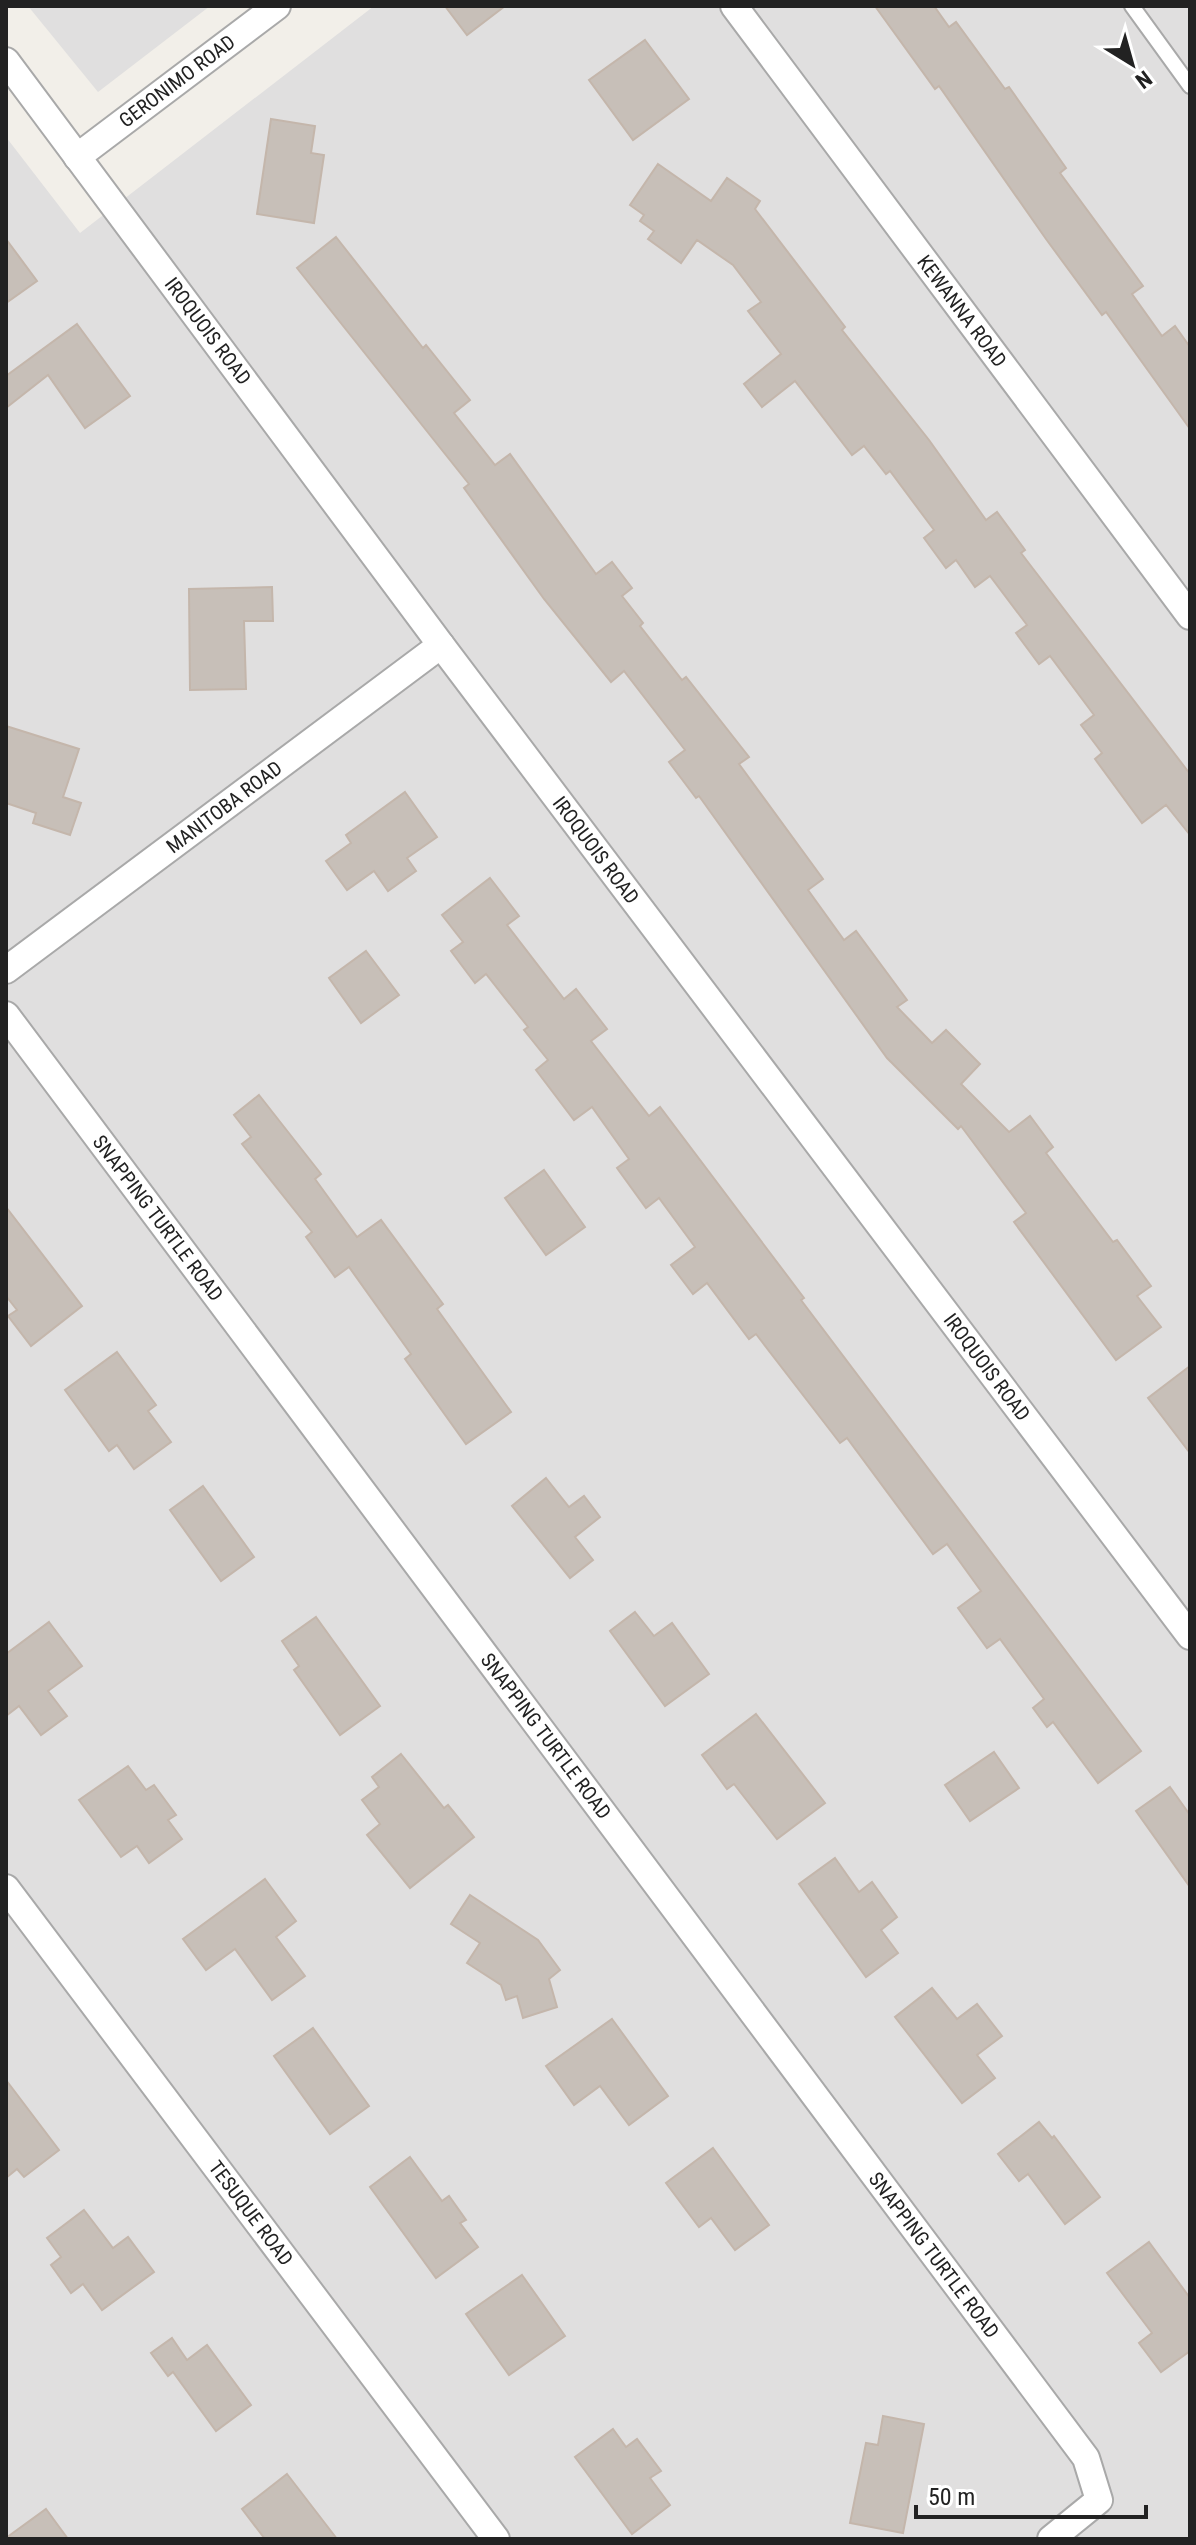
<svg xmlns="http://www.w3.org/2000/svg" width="1196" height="2545" viewBox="0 0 1196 2545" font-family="'Roboto Condensed',sans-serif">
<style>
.residential{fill:#e0dfdf}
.building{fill:#c7bfb8;stroke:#c4b6ab;stroke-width:2}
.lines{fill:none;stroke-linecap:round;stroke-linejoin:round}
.lane-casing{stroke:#a9a9a9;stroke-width:18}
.street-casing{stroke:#a9a9a9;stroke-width:30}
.lane{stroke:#fff;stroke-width:14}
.street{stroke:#fff;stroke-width:26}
.labels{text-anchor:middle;stroke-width:6;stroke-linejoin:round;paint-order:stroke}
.street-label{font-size:20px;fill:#222;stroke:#fff}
</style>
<rect width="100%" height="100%" fill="#f2efe9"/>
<!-- residential -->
<g class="residential">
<path d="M 28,6 L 210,6 L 98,92 Z"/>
<path d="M 374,6 L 1190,6 L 1190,2539 L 6,2539 L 6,137 L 80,233 Z"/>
</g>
<!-- building -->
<g class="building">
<path d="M 445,6 L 505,6 L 467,35 Z"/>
<path d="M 875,6 L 934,6 L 949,27 L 956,22 L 1005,89 L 1009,87 L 1066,168 L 1060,173 L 1143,286 L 1132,294 L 1162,336 L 1175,326 L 1190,347 L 1190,429 L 1106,312 L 1102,315 L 1046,239 L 939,86 L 935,89 Z"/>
<path d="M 645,40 L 689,99 L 633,140 L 589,80 Z"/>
<path d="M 271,119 L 315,126 L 311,153 L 324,155 L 314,223 L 257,214 Z"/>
<path d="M 658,164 L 711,201 L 727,178 L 760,201 L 755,209 L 845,327 L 842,330 L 929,440 L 986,520 L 997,512 L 1025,550 L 1021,553 L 1190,774 L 1190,835 L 1166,805 L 1142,823 L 1095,759 L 1102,753 L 1081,725 L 1094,715 L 1050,656 L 1039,664 L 1016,633 L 1027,625 L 990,576 L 975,587 L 956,560 L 946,568 L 924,538 L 934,530 L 890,471 L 886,474 L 864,446 L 852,455 L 795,381 L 762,407 L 744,384 L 781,354 L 748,311 L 761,302 L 733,265 L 697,240 L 681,263 L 648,239 L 654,231 L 640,221 L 644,215 L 630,205 Z"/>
<path d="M 336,237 L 423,348 L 426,345 L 470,400 L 454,413 L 495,465 L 510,454 L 596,574 L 612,562 L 632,588 L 622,596 L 643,623 L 640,626 L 682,680 L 686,677 L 749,757 L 739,764 L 823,879 L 808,890 L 844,940 L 856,931 L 907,1000 L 897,1007 L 932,1043 L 946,1030 L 980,1064 L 961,1084 L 1009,1132 L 1030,1116 L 1053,1147 L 1046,1153 L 1113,1242 L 1117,1240 L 1151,1286 L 1137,1296 L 1161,1327 L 1116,1360 L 1014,1222 L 1026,1213 L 961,1126 L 958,1129 L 887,1058 L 699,796 L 696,798 L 669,762 L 685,750 L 624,671 L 611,682 L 544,599 L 464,488 L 469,484 L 297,268 Z"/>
<path d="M 6,239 L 37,281 L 6,303 Z"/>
<path d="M 77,324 L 130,396 L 85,428 L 48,375 L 6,408 L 6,376 Z"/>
<path d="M 272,587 L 273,621 L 244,621 L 246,689 L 190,690 L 189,589 Z"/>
<path d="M 6,726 L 79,749 L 63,797 L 81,803 L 70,835 L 33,823 L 36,813 L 6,803 Z"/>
<path d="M 405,792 L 437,837 L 407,858 L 416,871 L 388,891 L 374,871 L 347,890 L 326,861 L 351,843 L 346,835 Z"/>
<path d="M 490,878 L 519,916 L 507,925 L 564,999 L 576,989 L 607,1029 L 591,1041 L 649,1116 L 660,1107 L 804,1298 L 801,1300 L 1141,1751 L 1098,1783 L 1053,1722 L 1047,1727 L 1033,1708 L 1044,1699 L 1000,1639 L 987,1648 L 958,1608 L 981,1591 L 947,1544 L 933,1554 L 847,1438 L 840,1443 L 756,1334 L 749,1339 L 707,1283 L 693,1294 L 671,1265 L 695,1247 L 659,1198 L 646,1208 L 617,1168 L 629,1159 L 592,1107 L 574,1120 L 536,1070 L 548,1060 L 524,1030 L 528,1027 L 486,974 L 475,983 L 451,951 L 463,942 L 442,915 Z"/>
<path d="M 366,951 L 399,995 L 361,1023 L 329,978 Z"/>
<path d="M 259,1095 L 321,1174 L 315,1179 L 357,1237 L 381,1220 L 443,1304 L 437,1309 L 511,1412 L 466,1444 L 405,1359 L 411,1354 L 349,1267 L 335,1277 L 306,1237 L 312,1232 L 242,1144 L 251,1137 L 234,1115 Z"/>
<path d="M 544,1170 L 585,1227 L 546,1255 L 505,1198 Z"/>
<path d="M 6,1207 L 82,1306 L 31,1346 L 8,1316 L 17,1310 L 6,1296 Z"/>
<path d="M 117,1352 L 156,1405 L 148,1411 L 171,1442 L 134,1469 L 117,1445 L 109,1451 L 65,1390 Z"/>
<path d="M 1190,1366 L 1190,1453 L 1148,1398 Z"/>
<path d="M 546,1478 L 569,1507 L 584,1496 L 600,1517 L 575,1537 L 593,1560 L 570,1578 L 512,1506 Z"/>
<path d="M 203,1486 L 254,1557 L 221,1581 L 170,1510 Z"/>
<path d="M 635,1612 L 654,1636 L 672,1623 L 709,1674 L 665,1706 L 610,1631 Z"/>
<path d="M 316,1617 L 380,1706 L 340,1735 L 294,1670 L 299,1666 L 282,1641 Z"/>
<path d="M 49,1622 L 82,1666 L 48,1691 L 67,1716 L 41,1735 L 19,1706 L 6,1716 L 6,1654 Z"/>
<path d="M 756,1714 L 825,1803 L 777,1839 L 734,1784 L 727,1789 L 702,1755 Z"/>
<path d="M 994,1752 L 1019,1788 L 970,1821 L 945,1785 Z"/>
<path d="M 401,1754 L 444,1808 L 448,1805 L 474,1837 L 410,1888 L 367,1835 L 380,1824 L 362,1800 L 379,1787 L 372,1777 Z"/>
<path d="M 128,1766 L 146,1790 L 154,1785 L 176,1815 L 168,1820 L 182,1839 L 149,1863 L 137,1846 L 121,1857 L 79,1800 Z"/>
<path d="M 1170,1787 L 1190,1815 L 1190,1887 L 1136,1811 Z"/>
<path d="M 835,1858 L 859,1892 L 872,1882 L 897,1917 L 881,1930 L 898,1953 L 866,1977 L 799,1884 Z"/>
<path d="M 265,1879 L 296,1921 L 276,1937 L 305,1976 L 272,2000 L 235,1949 L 206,1970 L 183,1939 Z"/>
<path d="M 470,1895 L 538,1940 L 560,1970 L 549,1979 L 557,2007 L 523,2018 L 517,1996 L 506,2000 L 501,1985 L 467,1963 L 480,1943 L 451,1924 Z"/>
<path d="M 932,1988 L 957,2019 L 977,2004 L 1002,2036 L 977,2055 L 995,2078 L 962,2103 L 895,2017 Z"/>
<path d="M 612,2019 L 668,2096 L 629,2125 L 600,2086 L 574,2105 L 546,2066 Z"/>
<path d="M 313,2028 L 369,2106 L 330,2134 L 274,2056 Z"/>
<path d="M 6,2080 L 59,2150 L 24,2177 L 17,2169 L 6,2178 Z"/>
<path d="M 1039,2122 L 1052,2138 L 1054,2136 L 1100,2197 L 1065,2224 L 1028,2174 L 1019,2181 L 998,2154 Z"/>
<path d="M 713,2148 L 769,2225 L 735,2250 L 711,2218 L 699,2227 L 666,2183 Z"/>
<path d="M 410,2157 L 442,2201 L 449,2196 L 466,2220 L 460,2223 L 478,2247 L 436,2278 L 370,2187 Z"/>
<path d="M 84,2210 L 113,2248 L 128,2237 L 154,2272 L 102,2310 L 83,2284 L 71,2293 L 51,2265 L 61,2257 L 47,2238 Z"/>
<path d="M 1149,2242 L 1190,2298 L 1190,2351 L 1161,2372 L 1139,2343 L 1152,2333 L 1107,2273 Z"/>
<path d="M 522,2275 L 565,2336 L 509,2375 L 466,2314 Z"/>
<path d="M 172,2338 L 187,2360 L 207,2345 L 251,2405 L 216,2431 L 173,2372 L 168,2376 L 151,2353 Z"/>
<path d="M 883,2416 L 924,2424 L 903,2533 L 850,2523 L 866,2443 L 878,2445 Z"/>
<path d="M 613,2429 L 626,2447 L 637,2439 L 661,2471 L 650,2478 L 670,2505 L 632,2534 L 575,2457 Z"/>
<path d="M 287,2474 L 337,2539 L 265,2539 L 242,2509 Z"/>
<path d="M 46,2509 L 68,2539 L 6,2539 L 6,2538 Z"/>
</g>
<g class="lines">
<defs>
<path id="lane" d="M 1132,6 L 1190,86"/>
<g id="street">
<path d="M 734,6 L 1190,616"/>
<path d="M 6,61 L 441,645 L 1190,1636"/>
<path d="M 77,157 L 277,6"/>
<path d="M 6,970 L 441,645"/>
<path d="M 6,1015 L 1086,2458 L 1099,2500 L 1051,2539"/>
<path d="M 6,1888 L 496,2539"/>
</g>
</defs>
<!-- lane casing -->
<use href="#lane" class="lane-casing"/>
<!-- street casing -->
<use href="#street" class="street-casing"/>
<!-- lane -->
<use href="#lane" class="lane"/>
<!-- street -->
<use href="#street" class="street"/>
</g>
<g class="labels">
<!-- street labels -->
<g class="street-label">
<text transform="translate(177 81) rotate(-37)" y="7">GERONIMO ROAD</text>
<text transform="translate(962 311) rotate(53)" y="7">KEWANNA ROAD</text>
<text transform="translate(208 331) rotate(53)" y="7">IROQUOIS ROAD</text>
<text transform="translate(224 807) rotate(-37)" y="7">MANITOBA ROAD</text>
<text transform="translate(596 850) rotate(53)" y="7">IROQUOIS ROAD</text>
<text transform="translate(158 1218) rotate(53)" y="7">SNAPPING TURTLE ROAD</text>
<text transform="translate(987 1367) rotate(53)" y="7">IROQUOIS ROAD</text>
<text transform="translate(546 1736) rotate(53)" y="7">SNAPPING TURTLE ROAD</text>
<text transform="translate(251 2213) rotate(53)" y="7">TESUQUE ROAD</text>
<text transform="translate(934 2255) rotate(53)" y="7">SNAPPING TURTLE ROAD</text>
</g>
</g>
<!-- border -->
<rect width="1196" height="2545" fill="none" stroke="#222222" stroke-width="16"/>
<!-- north arrow -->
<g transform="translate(1132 64) rotate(143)" stroke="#ffffff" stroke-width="6" paint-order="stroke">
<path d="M0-6L14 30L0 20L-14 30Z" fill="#222222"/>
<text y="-12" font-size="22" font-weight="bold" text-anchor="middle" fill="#222222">N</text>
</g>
<!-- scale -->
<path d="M916 2505v12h230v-12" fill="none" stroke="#222222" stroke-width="4"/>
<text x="928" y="2505" font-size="24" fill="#222222" stroke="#ffffff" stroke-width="6" paint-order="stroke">50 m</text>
</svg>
